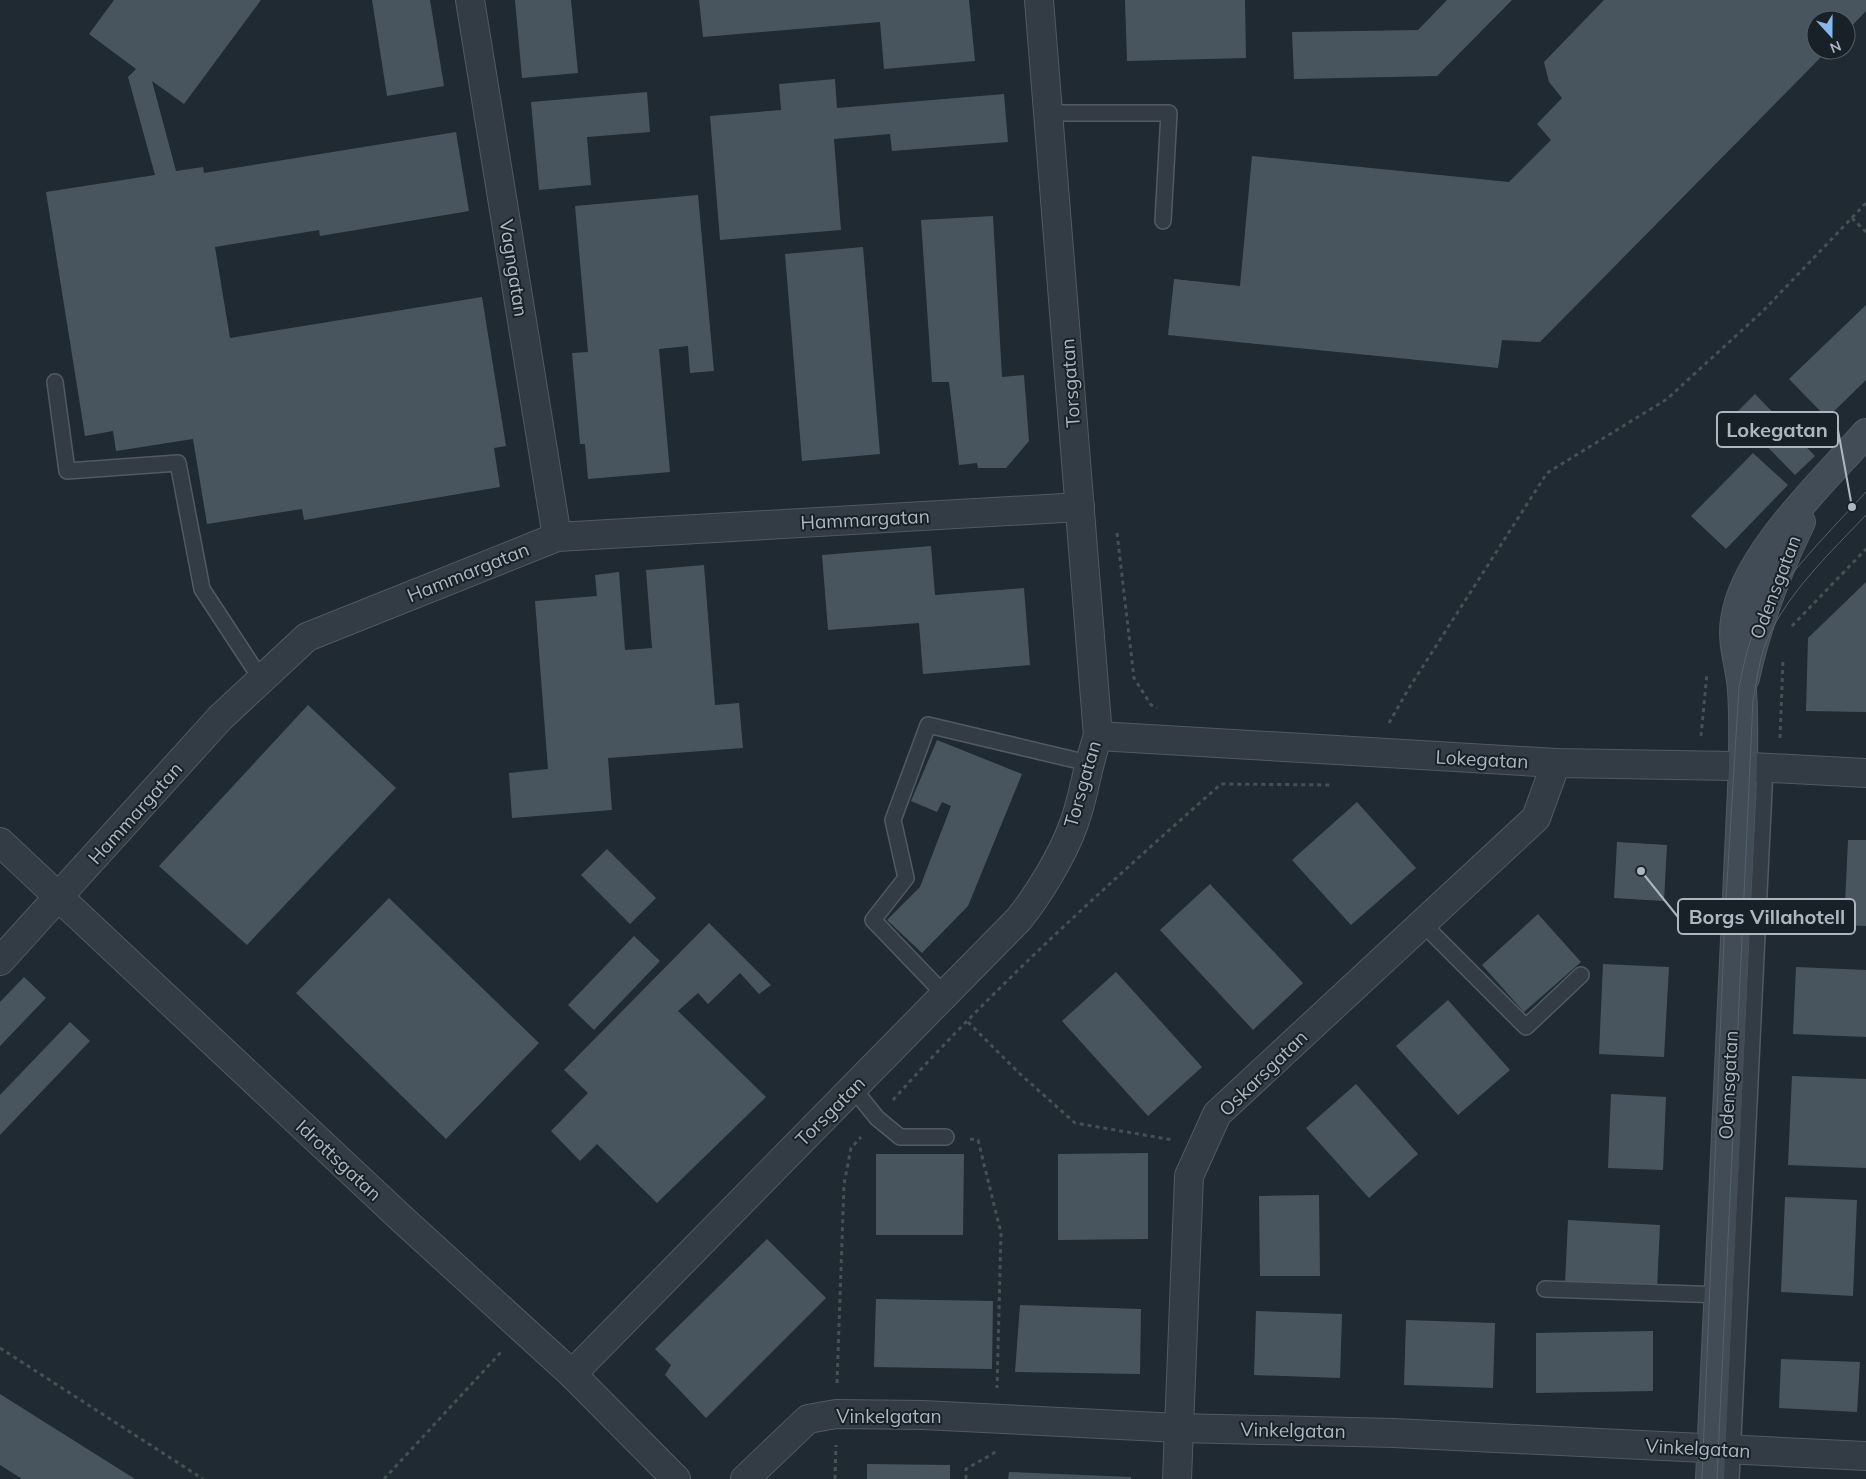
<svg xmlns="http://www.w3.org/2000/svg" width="1866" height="1479" viewBox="0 0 1866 1479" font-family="Mulish,sans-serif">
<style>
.building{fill:#48555f}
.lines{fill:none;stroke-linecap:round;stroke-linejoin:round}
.lane-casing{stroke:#515a62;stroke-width:18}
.street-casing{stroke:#515a62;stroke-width:30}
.secondary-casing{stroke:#515a62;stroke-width:30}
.path{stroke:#415353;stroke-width:3;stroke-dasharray:4 4;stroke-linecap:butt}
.lane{stroke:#333c44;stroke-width:15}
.street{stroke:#333c44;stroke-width:28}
.secondary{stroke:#424c57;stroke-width:28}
.tram{stroke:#55616b;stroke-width:1}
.labels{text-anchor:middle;stroke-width:4;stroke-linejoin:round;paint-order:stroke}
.street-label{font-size:19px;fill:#adb7c1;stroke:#192128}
.leader{fill:none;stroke:#adb7c1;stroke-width:2}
.callout-dot{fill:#adb7c1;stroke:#192128;stroke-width:2}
.callout{fill:#192128;stroke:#adb7c1;stroke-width:2}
.callout-label{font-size:20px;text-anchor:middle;font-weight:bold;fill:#adb7c1}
</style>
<rect width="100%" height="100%" fill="#202a33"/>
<!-- building -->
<g class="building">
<path d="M 114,0 L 261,0 L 184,104 L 152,81 L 176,171 L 203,167 L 204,173 L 456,132 L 469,211 L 320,236 L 319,230 L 215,247 L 230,338 L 482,297 L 506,446 L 494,448 L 500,487 L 304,520 L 302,509 L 207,524 L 193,439 L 116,451 L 113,431 L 85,436 L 46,192 L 155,175 L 128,77 L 136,69 L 89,34 Z"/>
<path d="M 372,0 L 430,0 L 444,86 L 387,96 Z"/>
<path d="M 515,0 L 571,0 L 578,73 L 522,78 Z"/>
<path d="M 699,0 L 969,0 L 975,61 L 884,69 L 880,22 L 703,37 Z"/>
<path d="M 1125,0 L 1245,0 L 1246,58 L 1127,61 Z"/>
<path d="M 1447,0 L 1512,0 L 1437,76 L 1294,79 L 1292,32 L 1418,30 Z"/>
<path d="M 1604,0 L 1866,0 L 1866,11 L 1846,32 L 1846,20 L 1816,20 L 1816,50 L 1828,50 L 1540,342 L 1502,340 L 1498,368 L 1168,335 L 1174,279 L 1240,286 L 1252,156 L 1509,182 L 1551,140 L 1537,124 L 1562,98 L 1549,82 L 1544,62 Z"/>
<path d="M 835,79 L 837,108 L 1004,94 L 1008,142 L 892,151 L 890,134 L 834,139 L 841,230 L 720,240 L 710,116 L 781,110 L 779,84 Z"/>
<path d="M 647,92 L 650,132 L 587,137 L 591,185 L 539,190 L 531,102 Z"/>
<path d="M 698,195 L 714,371 L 690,373 L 688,346 L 659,349 L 670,472 L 588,479 L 585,444 L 580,444 L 572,353 L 588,352 L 575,206 Z"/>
<path d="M 993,216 L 1002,377 L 1024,375 L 1029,441 L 1006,468 L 978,468 L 977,463 L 959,465 L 949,382 L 932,382 L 921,220 Z"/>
<path d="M 863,247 L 880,454 L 802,461 L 785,254 Z"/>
<path d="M 1866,305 L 1866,380 L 1827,418 L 1789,379 Z"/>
<path d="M 1755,394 L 1815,456 L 1795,475 L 1735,414 Z"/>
<path d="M 1753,453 L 1788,485 L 1726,549 L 1691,516 Z"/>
<path d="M 931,546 L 935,595 L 1024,588 L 1030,665 L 923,674 L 919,623 L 828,630 L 822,555 Z"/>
<path d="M 704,565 L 715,705 L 739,703 L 743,748 L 608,758 L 612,810 L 512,818 L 509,773 L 548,769 L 535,601 L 597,596 L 595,575 L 619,572 L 625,650 L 652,648 L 646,570 Z"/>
<path d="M 1866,582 L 1866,712 L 1806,711 L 1808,638 Z"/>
<path d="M 308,705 L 396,788 L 247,945 L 159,866 Z"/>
<path d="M 937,740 L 1022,774 L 968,906 L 922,953 L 887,920 L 920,887 L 951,806 L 942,802 L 937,812 L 911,801 Z"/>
<path d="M 1357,802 L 1416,868 L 1351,925 L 1292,860 Z"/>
<path d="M 1848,840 L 1866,840 L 1866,926 L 1844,925 Z"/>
<path d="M 1617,842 L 1667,845 L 1664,901 L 1614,898 Z"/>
<path d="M 607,849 L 656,898 L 630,924 L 581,875 Z"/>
<path d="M 1210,884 L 1303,983 L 1253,1030 L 1160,930 Z"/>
<path d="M 389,898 L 539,1043 L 446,1139 L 296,993 Z"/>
<path d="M 1538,914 L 1581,962 L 1524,1012 L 1482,965 Z"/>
<path d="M 709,923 L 771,985 L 759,994 L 740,973 L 708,1004 L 698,993 L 678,1011 L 766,1097 L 657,1203 L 597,1144 L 580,1161 L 551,1131 L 588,1093 L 564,1070 Z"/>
<path d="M 634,936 L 660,961 L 594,1030 L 568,1005 Z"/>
<path d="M 1603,964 L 1669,967 L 1664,1057 L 1599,1054 Z"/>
<path d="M 1796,967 L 1866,970 L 1866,1037 L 1793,1034 Z"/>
<path d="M 1116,972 L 1202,1067 L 1148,1116 L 1062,1021 Z"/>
<path d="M 24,977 L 46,998 L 0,1046 L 0,1002 Z"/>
<path d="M 1448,1000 L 1510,1070 L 1458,1115 L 1396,1046 Z"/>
<path d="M 70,1022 L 90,1041 L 0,1135 L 0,1095 Z"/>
<path d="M 1792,1076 L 1866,1079 L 1866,1168 L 1788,1165 Z"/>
<path d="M 1356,1084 L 1418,1154 L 1369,1198 L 1306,1128 Z"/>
<path d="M 1611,1094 L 1666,1097 L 1663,1170 L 1608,1168 Z"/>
<path d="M 1148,1153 L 1148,1239 L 1058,1240 L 1058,1154 Z"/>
<path d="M 876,1154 L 964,1154 L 963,1235 L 876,1235 Z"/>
<path d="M 1319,1195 L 1320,1276 L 1260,1276 L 1259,1196 Z"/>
<path d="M 1785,1197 L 1857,1200 L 1853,1296 L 1781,1292 Z"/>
<path d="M 1568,1220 L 1660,1225 L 1657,1288 L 1565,1284 Z"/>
<path d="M 767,1239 L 826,1298 L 706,1418 L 665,1375 L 671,1365 L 655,1349 Z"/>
<path d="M 876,1299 L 993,1301 L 992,1369 L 874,1367 Z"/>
<path d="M 1020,1305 L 1141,1309 L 1140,1374 L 1015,1372 Z"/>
<path d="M 1256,1311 L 1342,1314 L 1340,1378 L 1254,1375 Z"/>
<path d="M 1406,1320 L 1495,1323 L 1493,1388 L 1404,1385 Z"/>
<path d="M 1653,1331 L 1653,1391 L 1536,1393 L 1536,1333 Z"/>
<path d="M 1781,1359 L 1860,1362 L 1857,1412 L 1779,1408 Z"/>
<path d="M 0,1394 L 135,1479 L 22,1479 L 0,1465 Z"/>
<path d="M 867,1464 L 950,1465 L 950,1479 L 867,1479 Z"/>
<path d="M 1009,1472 L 1131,1477 L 1131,1479 L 1008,1479 Z"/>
</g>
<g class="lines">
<defs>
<g id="lane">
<path d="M 1049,113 L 1169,113 L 1163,221"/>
<path d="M 55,382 L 67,471 L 178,463 L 202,589 L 261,679"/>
<path d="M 1422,923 L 1526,1027 L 1581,975"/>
<path d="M 945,995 L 873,920 L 906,878 L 893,820 L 928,725 L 1088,763"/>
<path d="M 852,1087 L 877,1118 L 900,1137 L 946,1137"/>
<path d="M 1545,1289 L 1724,1295"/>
<path d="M 1731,1479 L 1765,768"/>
</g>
<g id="street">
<path d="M 470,0 L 557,537"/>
<path d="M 1098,736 L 1556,763 L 1734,766 L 1866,773"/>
<path d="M 0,842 L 402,1219 L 572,1374 L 676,1479"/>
<path d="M 0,961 L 220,718 L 307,637 L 557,537 L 1080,507"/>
<path d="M 572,1374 L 1019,919 C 1039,894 1062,856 1073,826 C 1084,798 1087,765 1098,736 L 1039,0"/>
<path d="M 745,1479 L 808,1419 L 836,1414 L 923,1415 L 1179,1428 L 1394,1433 L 1866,1456"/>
<path d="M 1177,1479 L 1189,1176 L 1217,1114 L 1536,818 L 1556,763"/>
</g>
<g id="secondary">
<path d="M 1745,678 C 1757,623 1776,573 1801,522"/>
<path d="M 1710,1479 L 1743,767 C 1743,742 1744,717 1742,691 C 1741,667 1731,645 1735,620 C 1743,556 1824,481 1866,433"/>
</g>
</defs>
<!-- lane casing -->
<use href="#lane" class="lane-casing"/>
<!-- street casing -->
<use href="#street" class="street-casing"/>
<!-- secondary casing -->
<use href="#secondary" class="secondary-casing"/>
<!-- path -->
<g class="path">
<path d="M 1852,218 L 1866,232"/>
<path d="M 1117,533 L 1134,678 L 1151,705 L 1157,708"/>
<path d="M 1792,626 L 1866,549"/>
<path d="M 1389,723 L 1409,688 L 1547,473 L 1667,399 L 1763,311 L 1866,203"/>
<path d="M 1701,736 L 1707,673"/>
<path d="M 1780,738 L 1783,659"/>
<path d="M 968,1022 L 1019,1073 L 1075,1123 L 1173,1140"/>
<path d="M 893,1100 C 994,987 1107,885 1221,784 L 1332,785"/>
<path d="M 970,1139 L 978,1140 L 1001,1233 L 997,1388"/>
<path d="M 0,1348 L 203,1479"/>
<path d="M 837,1383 L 844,1184 L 851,1148 L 861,1137"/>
<path d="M 384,1479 L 503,1350"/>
<path d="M 835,1479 L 836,1445"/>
<path d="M 966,1479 L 966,1469 L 994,1453 L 995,1449"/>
</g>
<!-- lane -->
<use href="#lane" class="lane"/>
<!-- street -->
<use href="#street" class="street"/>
<!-- secondary -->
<use href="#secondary" class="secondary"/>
<!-- tram -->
<g class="tram">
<path d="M 1702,1479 L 1725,915 L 1739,687 C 1744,664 1748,641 1759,621 C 1783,578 1832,529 1866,492"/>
<path d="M 1717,1479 L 1753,700 C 1757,680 1759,659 1767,640 C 1788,592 1831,552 1866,515"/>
</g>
</g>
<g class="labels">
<!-- street labels -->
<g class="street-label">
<text transform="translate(514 268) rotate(81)" y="7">Vagngatan</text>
<text transform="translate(1070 383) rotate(-94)" y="7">Torsgatan</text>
<text transform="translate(865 519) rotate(-3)" y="7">Hammargatan</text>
<text transform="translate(468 572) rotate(-22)" y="7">Hammargatan</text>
<text transform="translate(1775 587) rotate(-69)" y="7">Odensgatan</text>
<text transform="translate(1482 759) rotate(3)" y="7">Lokegatan</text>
<text transform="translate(1082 784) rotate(-74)" y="7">Torsgatan</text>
<text transform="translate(135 813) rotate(-48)" y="7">Hammargatan</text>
<text transform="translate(1263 1073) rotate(-44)" y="7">Oskarsgatan</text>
<text transform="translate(1728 1085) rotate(-87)" y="7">Odensgatan</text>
<text transform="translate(830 1111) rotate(-45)" y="7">Torsgatan</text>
<text transform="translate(339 1160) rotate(43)" y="7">Idrottsgatan</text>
<text x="889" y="1423">Vinkelgatan</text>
<text transform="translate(1293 1430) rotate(1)" y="7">Vinkelgatan</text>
<text transform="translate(1698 1448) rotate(3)" y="7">Vinkelgatan</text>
</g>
</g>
<!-- callouts -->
<path class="leader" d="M1852 507L1838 430M1641 871L1678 917"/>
<g class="callout-dot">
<circle cx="1852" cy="507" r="5"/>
<circle cx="1641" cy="871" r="5"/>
</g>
<g class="callout">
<rect x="1717" y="412" width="121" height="35" rx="5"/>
<rect x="1678" y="899" width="177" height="35" rx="5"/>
</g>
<g class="callout-label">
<text x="1777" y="437">Lokegatan</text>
<text x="1767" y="924">Borgs Villahotell</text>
</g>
<!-- north arrow -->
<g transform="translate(1831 35) rotate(159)"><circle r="24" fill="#192128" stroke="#545d65"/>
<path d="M0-4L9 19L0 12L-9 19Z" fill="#85b9ee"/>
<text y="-8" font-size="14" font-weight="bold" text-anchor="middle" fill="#adb7c1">N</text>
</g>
</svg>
